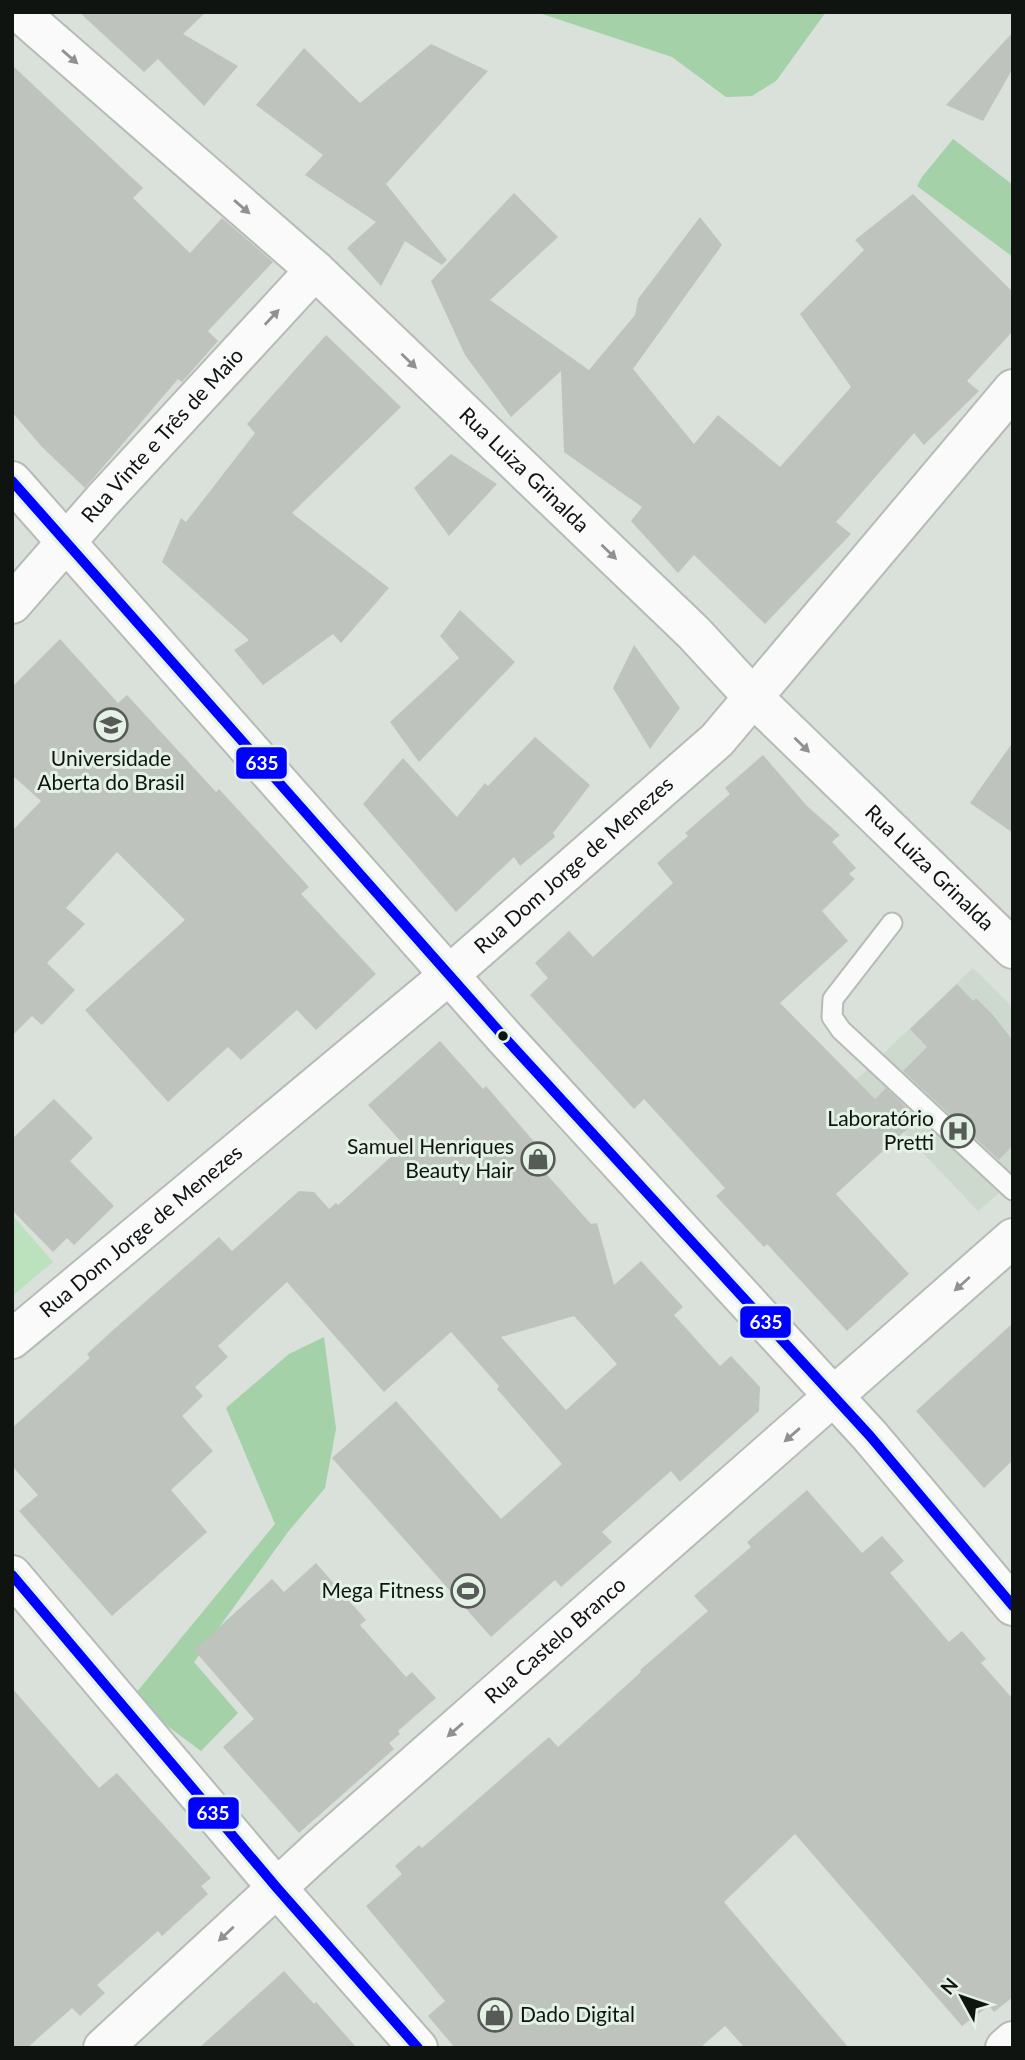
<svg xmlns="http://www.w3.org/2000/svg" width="1025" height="2060" viewBox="0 0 1025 2060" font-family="Lato,sans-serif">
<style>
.built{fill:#ccd9cc}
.green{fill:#bbe1bd}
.forest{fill:#a4d1a7}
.building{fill:#bec3be;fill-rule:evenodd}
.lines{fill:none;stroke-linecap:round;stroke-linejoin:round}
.lane-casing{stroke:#b5bbb5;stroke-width:23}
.street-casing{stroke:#b5bbb5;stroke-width:42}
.secondary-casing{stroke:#b5bbb5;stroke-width:42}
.lane{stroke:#f9faf9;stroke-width:19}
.street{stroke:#f9faf9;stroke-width:38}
.secondary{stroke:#f9faf9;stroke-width:38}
.bus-1-casing{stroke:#e3f2e4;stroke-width:16}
.bus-1{stroke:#00f;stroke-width:10}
.oneway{fill:#909290}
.bus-dot{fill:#101410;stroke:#e3f2e4;stroke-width:2.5}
.labels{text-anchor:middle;stroke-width:6;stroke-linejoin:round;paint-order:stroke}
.street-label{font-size:21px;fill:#101410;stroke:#e3f2e4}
.poi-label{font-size:21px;fill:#101410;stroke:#e3f2e4;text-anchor:end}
.line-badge{stroke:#e3f2e4;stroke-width:2.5}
.badge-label{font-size:19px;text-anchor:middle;font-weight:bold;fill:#fff}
</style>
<rect width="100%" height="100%" fill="#dae0da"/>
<!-- built -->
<path class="built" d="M 973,968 L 1013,1008 L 1013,1181 L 978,1211 L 855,1081 Z"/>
<!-- green -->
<path class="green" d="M 12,1215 L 53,1262 L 12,1296 Z"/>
<!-- forest -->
<g class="forest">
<path d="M 536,12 L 826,12 L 776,81 L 752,96 L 726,97 L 672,57 Z"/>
<path d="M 953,139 L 1013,185 L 1013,257 L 917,186 L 922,177 Z"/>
<path d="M 324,1337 L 336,1429 L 325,1488 L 288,1532 L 194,1662 L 238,1713 L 201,1751 L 131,1699 L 275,1524 L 226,1408 L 289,1354 Z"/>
</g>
<!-- building -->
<g class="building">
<path d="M 79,12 L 206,12 L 183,34 L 238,66 L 204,106 L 158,59 L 144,72 Z"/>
<path d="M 1013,32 L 1013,68 L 983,121 L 946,105 Z"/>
<path d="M 431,44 L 488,71 L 386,184 L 447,260 L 442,265 L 405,241 L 381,286 L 347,248 L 376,222 L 305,175 L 323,155 L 256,105 L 304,48 L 360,103 Z"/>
<path d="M 12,65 L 143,188 L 133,198 L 190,253 L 222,218 L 273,262 L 208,331 L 218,341 L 182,382 L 178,379 L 85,488 L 42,447 L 12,412 Z"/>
<path d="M 514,193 L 558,237 L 490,300 L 589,370 L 635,315 L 638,299 L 700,217 L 722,245 L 633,369 L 694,444 L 718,415 L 780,467 L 851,387 L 800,314 L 864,250 L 855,240 L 913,194 L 1013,292 L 1013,331 L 967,381 L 979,391 L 924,445 L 914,433 L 836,522 L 851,534 L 765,624 L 694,555 L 678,573 L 631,521 L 642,507 L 564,452 L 561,371 L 511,417 L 465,355 L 431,281 Z"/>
<path d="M 326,335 L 401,407 L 292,513 L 389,588 L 341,643 L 333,634 L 263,685 L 234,650 L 249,640 L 162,562 L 181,518 L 186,522 L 255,433 L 247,424 Z"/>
<path d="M 451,454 L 497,484 L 449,536 L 414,488 Z"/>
<path d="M 460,610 L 515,662 L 419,762 L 390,722 L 459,658 L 440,636 Z"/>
<path d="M 60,639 L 118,703 L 127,695 L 216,792 L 219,789 L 309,887 L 301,894 L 376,974 L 316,1030 L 297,1010 L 241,1060 L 228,1047 L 168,1102 L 85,1010 L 185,920 L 117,852 L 66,908 L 85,924 L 47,963 L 75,990 L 42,1025 L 32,1016 L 12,1036 L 12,831 L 41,801 L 12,775 L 12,687 Z"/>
<path d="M 634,645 L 680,708 L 650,749 L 613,688 Z"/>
<path d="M 535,737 L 590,785 L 553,833 L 555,837 L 520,866 L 514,857 L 456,912 L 363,804 L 403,758 L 457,817 L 485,783 L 488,786 Z"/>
<path d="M 1013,742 L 1013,833 L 970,803 Z"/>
<path d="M 763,755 L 807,806 L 840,835 L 832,842 L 856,868 L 849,874 L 855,879 L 822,911 L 848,941 L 780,1003 L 875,1099 L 886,1088 L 918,1119 L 836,1194 L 909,1274 L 847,1331 L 767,1244 L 764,1247 L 716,1196 L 725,1188 L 644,1099 L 634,1109 L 530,995 L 548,978 L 535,963 L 569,931 L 593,957 L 673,883 L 657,863 L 688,836 L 685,833 L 730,794 L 725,788 Z"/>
<path d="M 957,984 L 973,1001 L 976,998 L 993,1015 L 1013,1041 L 1013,1145 L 999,1160 L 903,1071 L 927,1047 L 910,1029 Z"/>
<path d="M 440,1041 L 483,1089 L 486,1086 L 550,1160 L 541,1168 L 591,1224 L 597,1223 L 614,1285 L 641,1261 L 683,1307 L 674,1315 L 720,1366 L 731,1356 L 760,1387 L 759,1411 L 680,1482 L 671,1471 L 602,1532 L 612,1542 L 561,1587 L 555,1580 L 491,1637 L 332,1458 L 396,1401 L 501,1519 L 562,1464 L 497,1389 L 499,1386 L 451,1332 L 384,1392 L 287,1282 L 218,1346 L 228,1357 L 195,1387 L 203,1396 L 182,1416 L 213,1451 L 171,1490 L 207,1532 L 112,1616 L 19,1511 L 38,1495 L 12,1466 L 12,1428 L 90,1358 L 87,1354 L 112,1331 L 219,1237 L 232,1251 L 299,1191 L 314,1192 L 329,1209 L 336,1203 L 338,1205 L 404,1145 L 368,1105 ZM 574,1316 L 617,1364 L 566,1410 L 501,1337 Z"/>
<path d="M 54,1099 L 93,1138 L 70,1161 L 114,1206 L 74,1245 L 67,1238 L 53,1252 L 12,1210 L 12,1139 Z"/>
<path d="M 1013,1323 L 1013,1460 L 984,1488 L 916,1411 Z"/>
<path d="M 807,1490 L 862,1553 L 882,1536 L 904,1561 L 890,1573 L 949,1642 L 962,1631 L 986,1659 L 981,1663 L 1013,1699 L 1013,1997 L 994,2012 L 989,2006 L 962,2026 L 795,1834 L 724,1902 L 849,2048 L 745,2048 L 725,2026 L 700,2048 L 455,2048 L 428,2016 L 445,2001 L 366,1906 L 402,1874 L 395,1866 L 419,1845 L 422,1848 L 549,1737 L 558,1747 L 641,1672 L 640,1670 L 708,1611 L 694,1596 L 751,1547 L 747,1542 Z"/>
<path d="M 316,1563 L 366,1620 L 360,1625 L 406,1677 L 412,1672 L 436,1698 L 398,1731 L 400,1734 L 389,1743 L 394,1749 L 299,1833 L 223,1747 L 254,1719 L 194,1650 L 272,1579 L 284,1592 Z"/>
<path d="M 12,1688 L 99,1788 L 117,1773 L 211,1878 L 201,1886 L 208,1894 L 162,1936 L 158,1931 L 97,1985 L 105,1993 L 80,2016 L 72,2008 L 27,2048 L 12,2048 Z"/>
<path d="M 284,1971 L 314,2004 L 316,2002 L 357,2048 L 199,2048 Z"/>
</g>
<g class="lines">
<defs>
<path id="lane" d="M 892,923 L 833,999 L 832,1017 L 841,1030 L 1013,1190"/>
<g id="street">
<path id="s1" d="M 19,12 L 315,270 L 694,633 L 753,697 L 1013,949"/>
<path id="s2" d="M 12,604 L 102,501 L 315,270"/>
<path id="s3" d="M 12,1339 L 449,975 L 717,740 L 1013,389"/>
</g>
<g id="secondary">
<path d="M 12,481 L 505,1038 L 870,1436 L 1013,1606"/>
<path d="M 12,1575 L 277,1888 L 418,2048"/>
<path id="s4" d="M 103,2048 L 321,1847 L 1013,1238"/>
<path d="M 1005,2048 L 1013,2041"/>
</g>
</defs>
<!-- lane casing -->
<use href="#lane" class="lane-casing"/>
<!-- street casing -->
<use href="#street" class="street-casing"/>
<!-- secondary casing -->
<use href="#secondary" class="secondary-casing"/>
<!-- lane -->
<use href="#lane" class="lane"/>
<!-- street -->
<use href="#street" class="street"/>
<!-- secondary -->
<use href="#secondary" class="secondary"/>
<defs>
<g id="bus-1">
<path d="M 12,481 L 505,1038 L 870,1436 L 1013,1606"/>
<path d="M 12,1575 L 277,1888 L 418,2048"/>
</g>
</defs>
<!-- bus-1 casing -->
<use href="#bus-1" class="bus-1-casing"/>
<!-- bus-1 -->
<use href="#bus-1" class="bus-1"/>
</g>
<!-- one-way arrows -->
<defs><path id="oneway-solid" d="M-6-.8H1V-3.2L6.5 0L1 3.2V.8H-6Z" transform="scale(1.75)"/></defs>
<g class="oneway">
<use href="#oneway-solid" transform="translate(70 57) rotate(41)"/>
<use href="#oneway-solid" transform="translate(242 207) rotate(41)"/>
<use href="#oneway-solid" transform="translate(272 317) rotate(-47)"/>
<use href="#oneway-solid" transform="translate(409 361) rotate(44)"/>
<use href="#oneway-solid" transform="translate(609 552) rotate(44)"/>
<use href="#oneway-solid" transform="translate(802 745) rotate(44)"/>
<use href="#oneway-solid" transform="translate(962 1284) rotate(138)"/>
<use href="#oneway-solid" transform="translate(792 1435) rotate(139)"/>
<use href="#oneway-solid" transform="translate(455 1730) rotate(139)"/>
<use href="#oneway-solid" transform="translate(226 1934) rotate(137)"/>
</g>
<!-- icons -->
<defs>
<symbol id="university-ring" viewBox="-11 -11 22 22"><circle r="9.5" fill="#e3f2e4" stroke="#575b57" stroke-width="1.5"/><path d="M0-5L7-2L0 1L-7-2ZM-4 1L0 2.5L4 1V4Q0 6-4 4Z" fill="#575b57"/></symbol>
<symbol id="hospital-ring" viewBox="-11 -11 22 22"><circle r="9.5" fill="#e3f2e4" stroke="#575b57" stroke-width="1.5"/><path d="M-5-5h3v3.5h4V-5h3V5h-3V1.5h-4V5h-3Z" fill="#575b57"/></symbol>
<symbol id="shop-ring" viewBox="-11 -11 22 22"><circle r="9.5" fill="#e3f2e4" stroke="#575b57" stroke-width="1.5"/><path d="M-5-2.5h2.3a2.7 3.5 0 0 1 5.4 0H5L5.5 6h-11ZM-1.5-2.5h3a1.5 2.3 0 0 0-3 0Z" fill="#575b57"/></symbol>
<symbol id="stadium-ring" viewBox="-11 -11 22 22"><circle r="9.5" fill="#e3f2e4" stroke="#575b57" stroke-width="1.5"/><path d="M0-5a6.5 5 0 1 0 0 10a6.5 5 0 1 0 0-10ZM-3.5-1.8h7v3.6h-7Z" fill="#575b57"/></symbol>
</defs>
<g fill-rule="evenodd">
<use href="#university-ring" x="92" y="706" width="38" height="38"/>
<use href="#hospital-ring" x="939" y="1112" width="38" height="38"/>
<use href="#shop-ring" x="519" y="1140" width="38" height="38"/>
<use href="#stadium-ring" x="449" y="1572" width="38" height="38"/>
<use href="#shop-ring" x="476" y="1996" width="38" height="38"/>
</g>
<!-- markers -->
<circle class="bus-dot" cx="503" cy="1036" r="6"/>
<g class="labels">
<!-- street labels -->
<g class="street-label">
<text dy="7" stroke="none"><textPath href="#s2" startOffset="226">Rua Vinte e Três de Maio</textPath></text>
<text dy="7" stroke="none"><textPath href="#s1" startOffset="682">Rua Luiza Grinalda</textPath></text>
<text dy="7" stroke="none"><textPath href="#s3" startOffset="735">Rua Dom Jorge de Menezes</textPath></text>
<text dy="7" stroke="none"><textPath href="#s1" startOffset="1250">Rua Luiza Grinalda</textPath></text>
<text dy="7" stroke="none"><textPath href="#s3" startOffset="168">Rua Dom Jorge de Menezes</textPath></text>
<text dy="7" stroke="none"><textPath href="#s4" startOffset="609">Rua Castelo Branco</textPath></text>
</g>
<!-- poi labels -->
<g class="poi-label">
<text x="111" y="766" text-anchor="middle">Universidade<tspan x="111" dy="24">Aberta do Brasil</tspan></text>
<text x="934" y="1126">Laboratório<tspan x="934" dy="24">Pretti</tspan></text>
<text x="514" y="1154">Samuel Henriques<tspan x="514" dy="24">Beauty Hair</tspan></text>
<text x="444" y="1598">Mega Fitness</text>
<text x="520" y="2022" text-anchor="start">Dado Digital</text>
</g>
</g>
<g class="line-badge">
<rect x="235" y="746" width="53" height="34" rx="7" fill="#00f"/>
<rect x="739" y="1305" width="53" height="34" rx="7" fill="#00f"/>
<rect x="187" y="1796" width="53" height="34" rx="7" fill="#00f"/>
</g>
<g class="badge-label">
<text x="262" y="770">635</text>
<text x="766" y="1329">635</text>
<text x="213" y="1820">635</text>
</g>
<!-- border -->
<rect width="1025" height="2060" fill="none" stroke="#101410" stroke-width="28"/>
<!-- north arrow -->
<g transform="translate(962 1997) rotate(310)" stroke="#e3f2e4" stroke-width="5" paint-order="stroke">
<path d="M0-5L12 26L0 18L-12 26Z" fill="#101410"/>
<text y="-10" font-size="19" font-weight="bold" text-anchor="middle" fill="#101410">N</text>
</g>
</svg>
